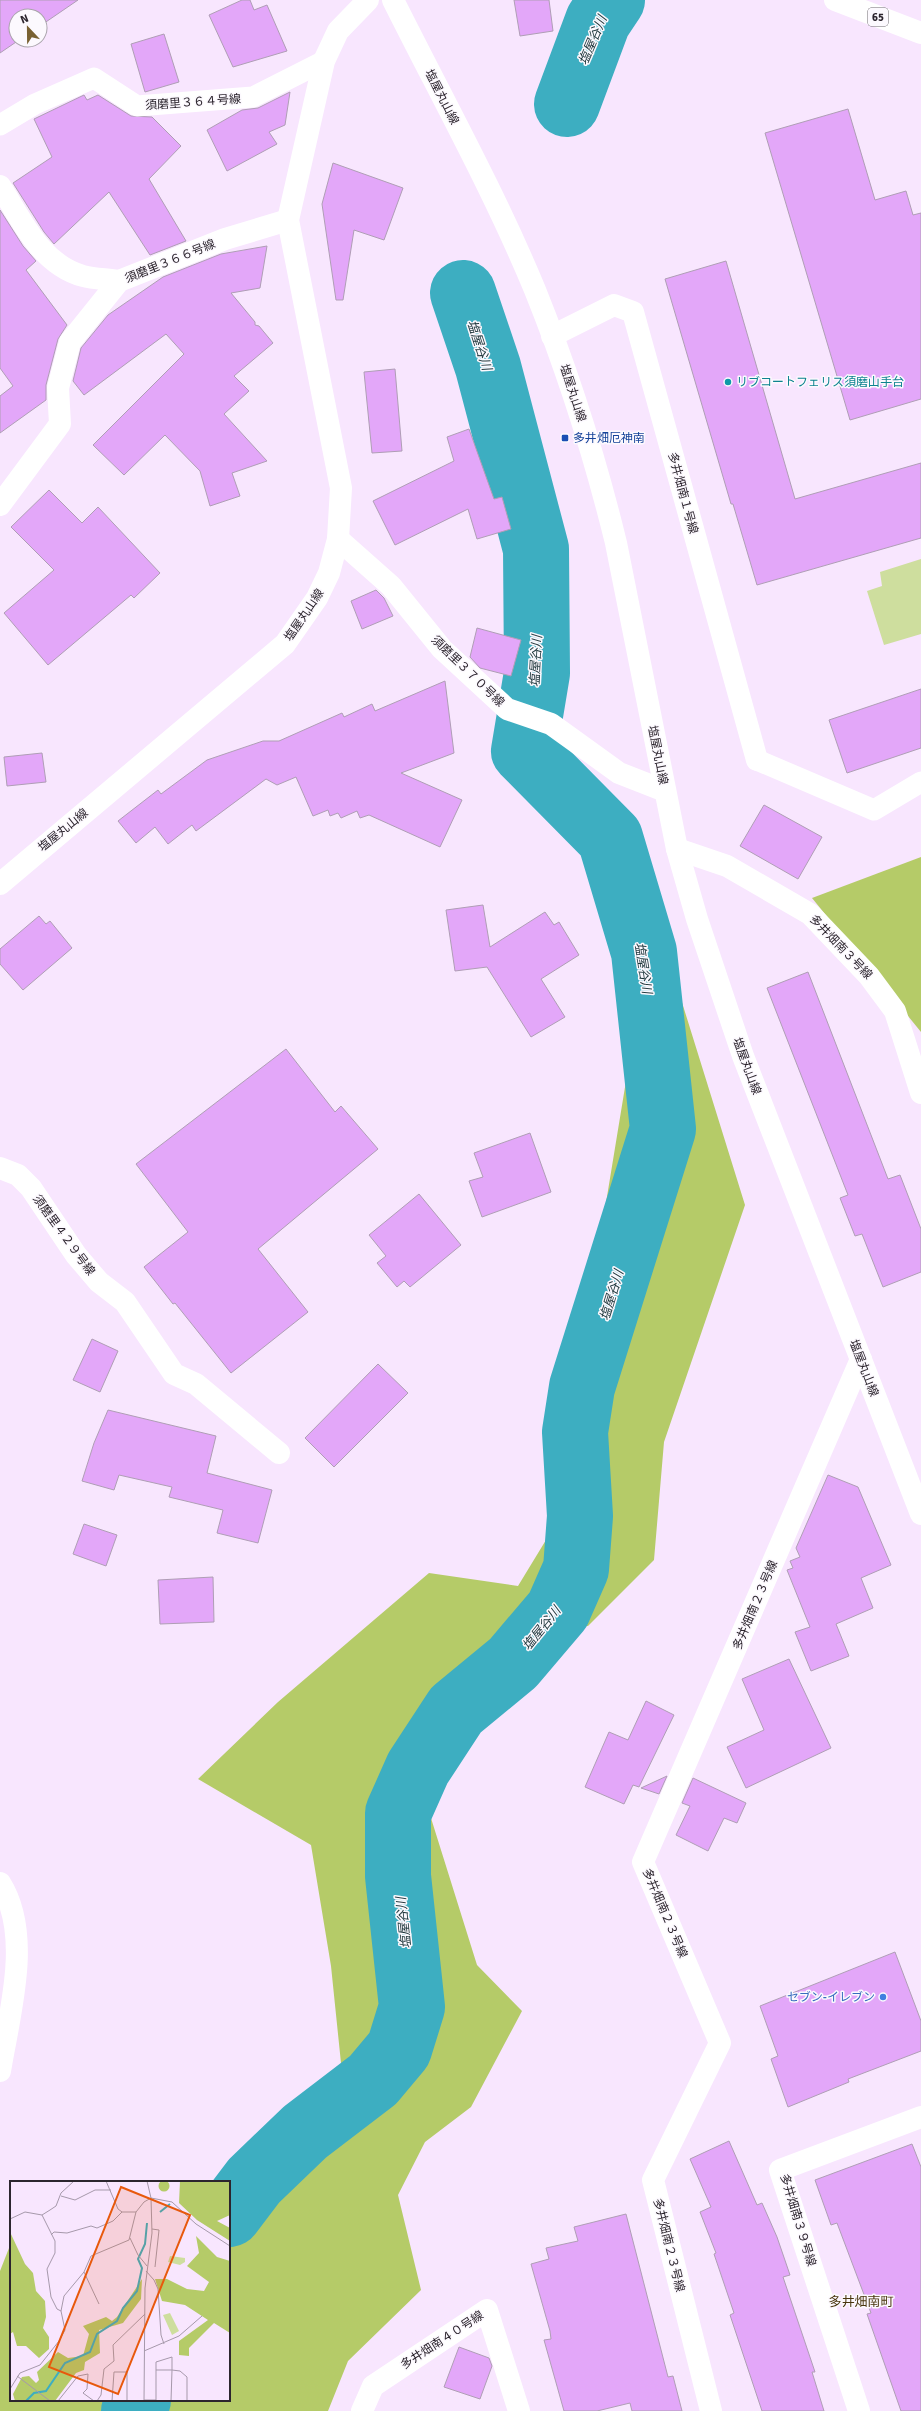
<svg xmlns="http://www.w3.org/2000/svg" width="921" height="2411" viewBox="0 0 921 2411" font-family="Signika,'Noto Sans JP',sans-serif">
<style>
.green{fill:#cede9e}
.forest{fill:#b5cb68}
.lines{fill:none;stroke-linecap:round;stroke-linejoin:round}
.river{stroke:#3daec1;stroke-width:66}
.building{fill:#e3a7f9;stroke:#af9eb5}
.service{stroke:#fff;stroke-width:21}
.minor{stroke:#fff;stroke-width:22}
.tertiary{stroke:#fff;stroke-width:22}
.primary{stroke:#fff;stroke-width:22}
.culture-dot{fill:#0f9aa8;stroke:#fcf9fe;stroke-width:1.5}
.transit-dot{fill:#1a4fb4;stroke:#fcf9fe;stroke-width:1.5}
.shop-dot{fill:#3f7fe0;stroke:#fcf9fe;stroke-width:1.5}
.labels{text-anchor:middle;stroke-width:3;stroke-linejoin:round;paint-order:stroke}
.shield{fill:#fcf9fe;stroke:#6a656c;stroke-width:1}
.shield-label{font-size:11px;font-weight:bold;fill:#2c252e}
.street-label{font-size:12px;fill:#2c252e;stroke:#fcf9fe}
.culture-label{font-size:12px;fill:#0d838f;stroke:#fcf9fe;text-anchor:start}
.transit-label{font-size:12px;fill:#164399;stroke:#fcf9fe;text-anchor:start}
.shop-label{font-size:12px;fill:#366cbe;stroke:#fcf9fe;text-anchor:end}
.water-label{font-size:13px;font-style:italic;fill:#1f373c;stroke:#fcf9fe}
.neighbourhood-label{font-size:13px;fill:#49360f;stroke:#fcf9fe}
.inset-river{fill:none;stroke:#3daec1;stroke-width:2}
.inset-road{fill:none;stroke:#a699ab;stroke-width:1}
.view{fill:#e8590c;fill-opacity:0.15;stroke:#e8590c;stroke-width:2}
.inset-edge{fill:none;stroke:#2c252e;stroke-width:2}
</style>
<rect width="100%" height="100%" fill="#f8e6fe"/>
<!-- green -->
<path class="green" d="M 921,559 L 921,634 L 884,645 L 867,591 L 882,586 L 880,572 Z"/>
<!-- forest -->
<g class="forest">
<path d="M 921,857 L 921,1032 L 812,898 Z"/>
<path d="M 671,967 L 745,1205 L 664,1442 L 654,1560 L 588,1626 L 522,1632 L 475,1670 L 410,1751 L 477,1965 L 522,2011 L 471,2107 L 425,2142 L 398,2195 L 421,2290 L 348,2361 L 328,2411 L 0,2411 L 0,2271 L 11,2243 L 11,2400 L 229,2400 L 229,2199 L 348,2131 L 331,1966 L 311,1845 L 198,1779 L 278,1702 L 429,1573 L 518,1586 L 560,1517 L 602,1227 L 626,1081 Z"/>
</g>
<g class="lines">
<!-- river -->
<g class="river">
<path d="M 567,104 L 598,21 L 612,0"/>
<path d="M 229,2214 L 254,2181 L 305,2132 L 373,2080 L 399,2049 L 412,2007 L 398,1876 L 398,1813 L 418,1768 L 456,1710 L 513,1663 L 558,1610 L 576,1569 L 580,1516 L 575,1432 L 582,1387 L 663,1129 L 644,952 L 610,838 L 524,751 L 537,673 L 536,549 L 488,367 L 463,293"/>
<path d="M 134,2411 L 138,2400"/>
</g>
</g>
<!-- building -->
<g class="building">
<path d="M 0,0 L 78,0 L 40,26 L 40,16 L 16,16 L 16,40 L 19,40 L 0,53 Z"/>
<path d="M 242,0 L 250,0 L 254,10 L 267,5 L 287,51 L 233,67 L 209,15 Z"/>
<path d="M 514,0 L 549,0 L 553,31 L 520,36 Z"/>
<path d="M 164,34 L 179,82 L 145,92 L 131,44 Z"/>
<path d="M 290,92 L 285,125 L 269,132 L 277,144 L 227,171 L 207,130 L 242,110 L 258,108 Z"/>
<path d="M 84,95 L 87,100 L 98,95 L 131,116 L 152,117 L 181,146 L 149,179 L 186,241 L 150,255 L 109,192 L 54,244 L 44,232 L 13,183 L 52,157 L 34,119 Z"/>
<path d="M 848,109 L 875,200 L 906,191 L 913,215 L 921,213 L 921,399 L 850,420 L 765,133 Z"/>
<path d="M 333,163 L 403,188 L 384,240 L 354,230 L 343,300 L 336,300 L 322,204 Z"/>
<path d="M 0,210 L 23,246 L 36,261 L 26,270 L 67,325 L 58,339 L 46,385 L 46,400 L 0,433 L 0,396 L 13,386 L 0,368 Z"/>
<path d="M 267,246 L 260,288 L 231,293 L 255,322 L 255,325 L 259,326 L 273,343 L 234,376 L 249,391 L 224,414 L 267,461 L 232,473 L 240,496 L 210,506 L 200,471 L 165,435 L 124,475 L 93,445 L 184,354 L 166,334 L 84,395 L 73,381 L 81,348 L 108,315 L 163,277 L 221,254 Z"/>
<path d="M 726,261 L 795,499 L 921,463 L 921,538 L 757,585 L 733,504 L 731,504 L 665,279 Z"/>
<path d="M 395,369 L 402,451 L 372,453 L 364,372 Z"/>
<path d="M 469,429 L 494,499 L 502,497 L 511,529 L 477,539 L 468,509 L 395,545 L 373,501 L 454,461 L 447,437 Z"/>
<path d="M 49,490 L 82,523 L 98,507 L 160,573 L 134,598 L 131,595 L 48,665 L 4,613 L 54,570 L 11,527 Z"/>
<path d="M 376,590 L 384,598 L 393,616 L 362,629 L 351,601 Z"/>
<path d="M 477,628 L 521,640 L 511,676 L 480,668 L 470,657 Z"/>
<path d="M 445,681 L 454,753 L 401,773 L 462,800 L 440,847 L 369,815 L 360,818 L 357,811 L 341,818 L 338,813 L 330,816 L 328,810 L 313,816 L 296,777 L 277,785 L 266,779 L 196,831 L 192,825 L 168,844 L 155,827 L 136,843 L 118,821 L 158,790 L 161,794 L 207,760 L 263,741 L 279,741 L 342,713 L 344,717 L 372,704 L 375,711 Z"/>
<path d="M 921,689 L 921,748 L 847,773 L 829,720 Z"/>
<path d="M 42,753 L 46,782 L 7,786 L 4,757 Z"/>
<path d="M 764,805 L 822,837 L 798,879 L 740,846 Z"/>
<path d="M 483,905 L 490,947 L 545,912 L 554,925 L 559,922 L 579,955 L 541,979 L 565,1017 L 531,1037 L 487,967 L 455,971 L 446,910 Z"/>
<path d="M 39,916 L 46,924 L 50,921 L 72,948 L 23,990 L 0,964 L 0,949 Z"/>
<path d="M 808,972 L 888,1179 L 900,1175 L 921,1229 L 921,1272 L 883,1287 L 862,1234 L 855,1236 L 840,1198 L 848,1195 L 767,988 Z"/>
<path d="M 286,1049 L 335,1112 L 341,1106 L 378,1149 L 258,1249 L 308,1312 L 231,1373 L 175,1303 L 173,1304 L 144,1267 L 188,1232 L 136,1164 Z"/>
<path d="M 530,1133 L 551,1192 L 482,1217 L 469,1181 L 483,1177 L 474,1153 Z"/>
<path d="M 419,1194 L 461,1245 L 410,1287 L 404,1281 L 397,1287 L 377,1263 L 386,1256 L 369,1235 Z"/>
<path d="M 92,1339 L 118,1351 L 100,1392 L 73,1380 Z"/>
<path d="M 378,1364 L 408,1393 L 334,1467 L 305,1438 Z"/>
<path d="M 108,1410 L 216,1436 L 207,1473 L 272,1490 L 258,1543 L 217,1533 L 223,1510 L 169,1497 L 172,1487 L 119,1475 L 114,1490 L 82,1481 L 94,1443 Z"/>
<path d="M 828,1475 L 858,1487 L 891,1565 L 861,1578 L 873,1608 L 836,1624 L 849,1656 L 811,1671 L 795,1632 L 810,1627 L 787,1570 L 793,1568 L 790,1561 L 800,1557 L 796,1548 Z"/>
<path d="M 84,1524 L 117,1535 L 106,1566 L 73,1554 Z"/>
<path d="M 213,1577 L 214,1622 L 160,1624 L 158,1580 Z"/>
<path d="M 789,1659 L 831,1748 L 746,1788 L 727,1747 L 764,1730 L 742,1679 Z"/>
<path d="M 646,1701 L 674,1715 L 639,1787 L 633,1785 L 624,1804 L 585,1787 L 609,1732 L 628,1740 Z"/>
<path d="M 667,1776 L 659,1794 L 641,1788 Z"/>
<path d="M 693,1778 L 746,1803 L 737,1823 L 724,1818 L 708,1851 L 676,1835 L 690,1806 L 682,1803 Z"/>
<path d="M 895,1952 L 921,2021 L 921,2051 L 848,2079 L 849,2082 L 788,2107 L 771,2059 L 778,2056 L 760,2006 Z"/>
<path d="M 729,2141 L 757,2205 L 762,2203 L 777,2237 L 790,2275 L 783,2277 L 815,2372 L 812,2372 L 824,2411 L 762,2411 L 730,2315 L 734,2313 L 714,2254 L 716,2253 L 700,2212 L 711,2207 L 690,2159 Z"/>
<path d="M 912,2144 L 921,2167 L 921,2411 L 901,2411 L 867,2314 L 871,2313 L 837,2223 L 831,2225 L 815,2180 Z"/>
<path d="M 626,2214 L 668,2377 L 673,2376 L 682,2411 L 632,2411 L 630,2403 L 597,2411 L 564,2411 L 544,2340 L 551,2339 L 550,2331 L 531,2264 L 549,2259 L 546,2248 L 578,2241 L 574,2227 Z"/>
<path d="M 459,2347 L 489,2358 L 492,2366 L 480,2399 L 444,2387 Z"/>
</g>
<g class="lines">
<!-- service -->
<g class="service">
<path d="M 0,125 L 35,104 L 94,78 L 137,106 L 253,97 L 324,61"/>
<path d="M 757,760 L 874,810 L 921,782"/>
</g>
<!-- minor -->
<g class="minor">
<path d="M 0,186 C 22,220 40,264 83,276 C 94,279 107,279 119,281"/>
<path d="M 552,336 L 614,305 L 633,312 L 757,760"/>
<path d="M 0,505 L 60,424 L 58,388 L 70,342 L 119,281 L 225,239 L 288,220"/>
<path d="M 338,539 L 391,586 L 442,649 L 507,709 L 551,724 L 619,773 L 665,791"/>
<path d="M 677,849 L 727,866 L 810,914 L 869,976 L 895,1011 L 921,1093"/>
<path d="M 0,1168 L 18,1175 L 31,1188 L 76,1255 L 99,1282 L 125,1302 L 174,1374 L 196,1384 L 279,1453"/>
<path d="M 362,2411 L 373,2386 L 487,2310 L 519,2411"/>
<path d="M 711,2411 L 653,2180 L 720,2043 L 643,1862 L 861,1359"/>
<path d="M 859,2411 L 780,2170 L 921,2117"/>
</g>
<!-- tertiary -->
<g class="tertiary">
<path d="M 393,0 C 441,96 494,191 535,290 C 568,372 595,457 616,543 L 677,849 L 697,919 L 743,1056 L 921,1514"/>
<path d="M 0,884 L 285,644 L 317,598 L 329,573 L 338,539 L 341,488 L 288,220 L 324,61 L 338,31 L 368,0"/>
<path d="M 0,1883 C 33,1935 9,2015 0,2071"/>
</g>
<!-- primary -->
<path class="primary" d="M 835,0 L 921,33"/>
</g>
<!-- markers -->
<circle class="culture-dot" cx="728" cy="382" r="4"/>
<rect class="transit-dot" x="561" y="434" width="8" height="8" rx="2"/>
<circle class="shop-dot" cx="883" cy="1997" r="4"/>
<g class="labels">
<!-- shield labels -->
<rect class="shield" x="868" y="8" width="20" height="18" rx="3"/>
<g class="shield-label">
<text x="878" y="21">65</text>
</g>
<!-- street labels -->
<g class="street-label">
<text transform="translate(442 97) rotate(63)" y="4">塩屋丸山線</text>
<text transform="translate(193 102) rotate(-4)" y="4">須磨里３６４号線</text>
<text transform="translate(170 261) rotate(-22)" y="4">須磨里３６６号線</text>
<text transform="translate(573 393) rotate(72)" y="4">塩屋丸山線</text>
<text transform="translate(683 493) rotate(75)" y="4">多井畑南１号線</text>
<text transform="translate(304 615) rotate(-56)" y="4">塩屋丸山線</text>
<text transform="translate(468 671) rotate(44)" y="4">須磨里３７０号線</text>
<text transform="translate(658 755) rotate(79)" y="4">塩屋丸山線</text>
<text transform="translate(63 830) rotate(-39)" y="4">塩屋丸山線</text>
<text transform="translate(841 947) rotate(46)" y="4">多井畑南３号線</text>
<text transform="translate(747 1066) rotate(70)" y="4">塩屋丸山線</text>
<text transform="translate(64 1235) rotate(54)" y="4">須磨里４２９号線</text>
<text transform="translate(864 1368) rotate(69)" y="4">塩屋丸山線</text>
<text transform="translate(755 1605) rotate(-67)" y="4">多井畑南２３号線</text>
<text transform="translate(665 1913) rotate(67)" y="4">多井畑南２３号線</text>
<text transform="translate(798 2220) rotate(73)" y="4">多井畑南３９号線</text>
<text transform="translate(669 2245) rotate(76)" y="4">多井畑南２３号線</text>
<text transform="translate(442 2340) rotate(-33)" y="4">多井畑南４０号線</text>
</g>
<!-- culture labels -->
<g class="culture-label">
<text x="736" y="386">リブコートフェリス須磨山手台</text>
</g>
<!-- transit labels -->
<g class="transit-label">
<text x="573" y="442">多井畑厄神南</text>
</g>
<!-- shop labels -->
<g class="shop-label">
<text x="875" y="2001">セブン-イレブン</text>
</g>
<!-- water labels -->
<g class="water-label">
<text transform="translate(592 40) rotate(-67)" y="5">塩屋谷川</text>
<text transform="translate(480 345) rotate(72)" y="5">塩屋谷川</text>
<text transform="translate(535 661) rotate(-87)" y="5">塩屋谷川</text>
<text transform="translate(644 968) rotate(81)" y="5">塩屋谷川</text>
<text transform="translate(611 1295) rotate(-73)" y="5">塩屋谷川</text>
<text transform="translate(541 1628) rotate(-51)" y="5">塩屋谷川</text>
<text transform="translate(403 1923) rotate(-96)" y="5">塩屋谷川</text>
</g>
<!-- neighbourhood labels -->
<g class="neighbourhood-label">
<text x="861" y="2306">多井畑南町</text>
</g>
</g>
<!-- overview -->
<g transform="translate(10 2181)">
<rect width="220" height="220" fill="#f8e6fe"/>
<path d="M 160,75 L 175,77 L 175,81 L 170,84 L 158,81 ZM 160,132 L 169,150 L 162,154 L 153,134 Z" fill="#cede9e"/>
<path d="M148.5 5a5.5 5.5 0 1 1 11 0a5.5 5.5 0 1 1-11 0ZM 170,0 L 220,0 L 220,34 L 207,40 L 220,47 L 220,60 L 187,39 L 169,22 ZM 0,51 L 15,83 L 23,92 L 26,110 L 35,120 L 36,136 L 33,147 L 39,156 L 39,168 L 29,177 L 16,165 L 7,165 L 3,151 L 0,153 ZM 186,55 L 207,76 L 220,80 L 220,152 L 204,142 L 179,167 L 179,175 L 169,174 L 169,160 L 198,139 L 175,124 L 152,120 L 145,98 L 157,98 L 177,108 L 194,110 L 199,101 L 177,85 L 189,72 ZM 132,98 L 131,118 L 113,142 L 89,149 L 90,172 L 75,181 L 74,189 L 66,192 L 45,220 L 5,220 L 3,213 L 12,196 L 19,195 L 26,202 L 29,199 L 27,191 L 48,171 L 58,177 L 73,175 L 79,153 L 73,145 L 96,136 L 102,140 L 107,136 Z" fill="#b5cb68"/>
<path class="inset-river" d="M 150,31 L 160,23M 16,220 L 24,212 L 36,210 L 55,182 L 80,171 L 87,153 L 107,140 L 113,127 L 127,110 L 132,87 L 128,78 L 135,63 L 137,42"/>
<path class="inset-road" d="M 96,0 L 108,28 L 112,31M 137,0 L 141,17 L 162,21 L 186,43 L 220,65M 51,15 L 65,19 L 85,9 L 101,9M 32,34 L 45,60 L 45,72 L 37,88 L 41,116 L 47,128 L 51,130M 0,38 L 15,31 L 32,34 L 40,29 L 46,25 L 51,12 L 64,0M 142,48 L 149,49 L 145,86M 41,54 L 44,51 L 57,52 L 81,45 L 87,47 L 103,40 L 112,31 L 126,31M 120,57 L 128,74 L 137,85M 136,90 L 144,99 L 148,108 L 151,154 L 154,163M 74,91 L 89,123M 134,170 L 169,155 L 192,135M 7,195 L 40,220M 0,208 L 10,192 L 30,184 L 49,160 L 55,149 L 51,130 L 54,115 L 74,91 L 81,75 L 119,59 L 126,31 L 134,21 L 141,17 L 142,52 L 135,107 L 134,220M 134,219 L 146,219 L 146,189 L 162,189 L 162,176 L 146,181 L 146,189M 48,220 L 68,195 L 78,193 L 77,208 L 73,212 L 84,220M 87,220 L 91,214 L 94,188 L 104,180 L 103,164 L 135,133M 102,220 L 104,191 L 117,191 L 117,220M 161,220 L 162,189 L 170,190 L 177,196 L 177,220"/>
<path class="view" d="M 111,6 L 180,34 L 108,213 L 39,186 Z"/>
<rect width="220" height="220" class="inset-edge"/>
</g>
<!-- north arrow -->
<g transform="translate(28 28) rotate(338)"><circle r="19" fill="#fcf9fe" stroke="#a9a4ab"/>
<path d="M0-3L7 15L0 10L-7 15Z" fill="#796132"/>
<text y="-6" font-size="11" font-weight="bold" text-anchor="middle" fill="#2c252e">N</text>
</g>
</svg>
